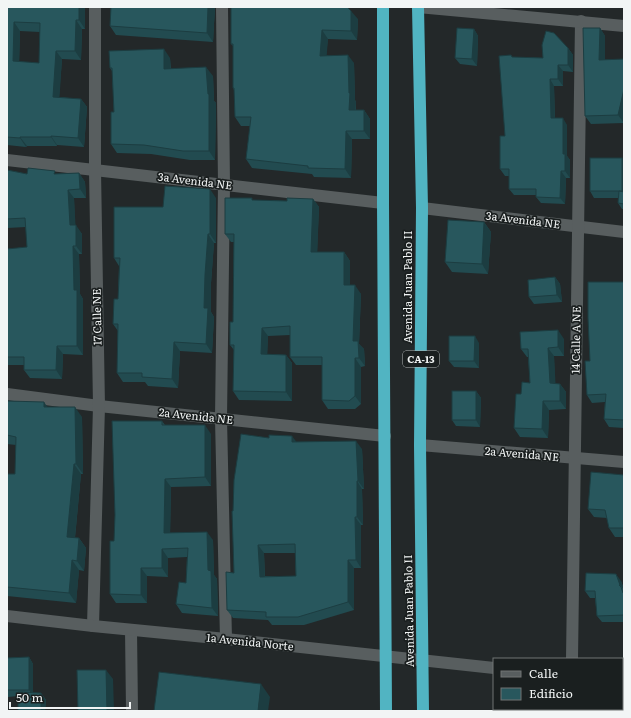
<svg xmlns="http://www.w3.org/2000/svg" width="631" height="718" viewBox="0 0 631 718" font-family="Literata,serif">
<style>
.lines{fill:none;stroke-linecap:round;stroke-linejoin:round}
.street{stroke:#585e5f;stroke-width:12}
.secondary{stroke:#585e5f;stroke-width:12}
.highway{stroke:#51b4c2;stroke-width:12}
.wall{fill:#224b50;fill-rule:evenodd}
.shaded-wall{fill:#1c3d41}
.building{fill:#28575d;stroke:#1c3d41;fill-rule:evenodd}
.labels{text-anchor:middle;stroke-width:3.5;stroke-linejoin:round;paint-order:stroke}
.shield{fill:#1a1f1f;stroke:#b1b5b5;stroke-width:1}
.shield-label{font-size:10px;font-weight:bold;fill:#f2f5f5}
.street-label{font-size:11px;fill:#f2f5f5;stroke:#1a1f1f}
</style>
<rect width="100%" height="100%" fill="#232829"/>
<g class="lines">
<!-- street -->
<g class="street">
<path d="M 222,7 L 224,185 L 221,419 L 226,639"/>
<path d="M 7,160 L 383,203"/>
<path d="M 422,208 L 624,232"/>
<path d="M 7,394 L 99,406 L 385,436"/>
<path d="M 420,445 L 624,462"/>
<path d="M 93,626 L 99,406 L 95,170 L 95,7"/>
<path d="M 131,630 L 132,711"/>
<path d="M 572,659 L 581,21"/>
</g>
<!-- secondary -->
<g class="secondary">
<path d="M 418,7 L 624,26"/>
<path d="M 7,616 L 93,626 L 226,639 L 494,668"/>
<path d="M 622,682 L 624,683"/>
</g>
<!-- highway -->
<g class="highway">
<path d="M 383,7 L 383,203 L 386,711"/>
<path d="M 418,7 L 422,208 L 420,445 L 423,711"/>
</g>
</g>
<!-- wall -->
<g class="wall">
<path d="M 7,7 L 85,7 L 85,29 L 82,29 L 81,60 L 62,59 L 59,97 L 81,99 L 87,107 L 84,147 L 57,145 L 57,146 L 27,146 L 26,147 L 7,145 ZM 20,31 L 40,32 L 39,63 L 19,62 Z"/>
<path d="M 215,7 L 213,42 L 116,35 L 110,26 Z"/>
<path d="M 358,19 L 357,40 L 328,39 L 326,55 L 354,63 L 355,100 L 356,102 L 356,110 L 364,110 L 370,119 L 370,139 L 352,139 L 351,178 L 314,177 L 312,174 L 252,168 L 246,159 L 250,126 L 241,126 L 235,117 L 234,90 L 233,88 L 233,46 L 231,44 Z"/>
<path d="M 600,28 L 605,36 L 605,60 L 624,123 L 591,124 L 585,116 Z"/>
<path d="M 474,29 L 478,36 L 477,66 L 460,64 L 455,58 Z"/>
<path d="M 568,48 L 573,55 L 573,72 L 563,71 L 563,86 L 554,86 L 555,118 L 567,125 L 567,156 L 570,160 L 570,178 L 566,178 L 565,204 L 541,203 L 536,197 L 536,195 L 514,195 L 509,189 L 509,176 L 505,176 L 500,169 L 505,136 L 513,57 L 543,58 Z"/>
<path d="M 170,58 L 171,69 L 213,76 L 214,101 L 216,103 L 215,160 L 190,160 L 151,154 L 117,153 L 111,144 L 114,112 L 112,71 L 110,68 Z"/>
<path d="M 622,158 L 624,161 L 624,209 L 622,209 L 618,203 L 618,198 L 594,198 L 590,191 Z"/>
<path d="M 7,170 L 27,174 L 57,174 L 79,173 L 85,182 L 86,198 L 74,198 L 75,225 L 82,234 L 82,254 L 79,254 L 80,294 L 83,299 L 83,355 L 63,354 L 62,379 L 30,378 L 24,370 L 24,365 L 7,365 L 7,249 L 27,247 L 26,227 L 7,228 Z"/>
<path d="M 216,198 L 216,243 L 214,243 L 211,283 L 211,312 L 214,317 L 212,353 L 180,351 L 178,388 L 148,386 L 145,382 L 123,382 L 117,373 L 118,331 L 113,324 L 118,299 L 119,266 L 114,258 Z"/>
<path d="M 313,199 L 319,207 L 317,252 L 344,252 L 350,261 L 350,285 L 361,294 L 359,344 L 364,349 L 365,366 L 361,367 L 361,404 L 355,409 L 328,409 L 322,400 L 322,365 L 296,365 L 290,357 L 290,335 L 268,336 L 267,354 L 286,355 L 292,363 L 292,401 L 239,400 L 233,391 L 234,350 L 230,345 L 233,322 L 234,242 L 231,242 L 225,234 L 253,200 L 287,201 Z"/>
<path d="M 484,222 L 491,232 L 488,274 L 452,272 L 445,262 Z"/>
<path d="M 555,277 L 560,284 L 562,302 L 534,304 L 529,297 Z"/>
<path d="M 624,282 L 624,428 L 609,427 L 604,419 L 605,402 L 592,403 L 587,395 L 590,361 Z"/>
<path d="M 564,339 L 564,356 L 554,356 L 555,384 L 560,384 L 566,392 L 566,409 L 549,410 L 548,438 L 520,437 L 514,428 L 521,394 L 530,383 L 528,357 L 527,357 L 521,349 Z"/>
<path d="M 479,343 L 479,368 L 454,367 L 449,361 Z"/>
<path d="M 476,391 L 481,398 L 480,427 L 456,426 L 452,420 Z"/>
<path d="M 7,401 L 48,407 L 82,417 L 83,474 L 81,474 L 75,538 L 79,538 L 86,548 L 84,571 L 79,570 L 76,603 L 7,596 L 7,474 L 15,474 L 16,445 L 7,444 Z"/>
<path d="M 162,421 L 165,425 L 211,434 L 211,486 L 171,487 L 170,533 L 213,540 L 214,575 L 217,579 L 218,616 L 182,613 L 176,604 L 186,583 L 187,557 L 168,558 L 168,577 L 147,576 L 147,603 L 116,603 L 110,594 L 114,541 Z"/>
<path d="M 297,442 L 362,449 L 364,489 L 362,489 L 363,525 L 361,525 L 361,568 L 354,568 L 354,610 L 304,625 L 272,625 L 268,620 L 233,618 L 227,610 L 234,573 ZM 264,553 L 295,553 L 296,576 L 265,576 Z"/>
<path d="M 624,475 L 624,537 L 615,537 L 609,528 L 607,518 L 594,517 L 588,509 Z"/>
<path d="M 621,581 L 624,589 L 624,622 L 602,622 L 597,616 L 595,598 L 590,598 L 585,591 Z"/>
<path d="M 29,657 L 33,664 L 33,693 L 41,693 L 46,700 L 45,711 L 18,711 L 18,696 L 8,697 L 7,695 L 7,658 Z"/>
</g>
<!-- shaded-wall -->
<g class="shaded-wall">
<path d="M 79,7 L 85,7 L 85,29 L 79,20 Z"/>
<path d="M 208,7 L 215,7 L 213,42 L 207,33 Z"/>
<path d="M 351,11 L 358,19 L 357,40 L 351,31 Z"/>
<path d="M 76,20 L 82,29 L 81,60 L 75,51 Z"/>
<path d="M 14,22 L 20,31 L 19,70 L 13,61 Z"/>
<path d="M 600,28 L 605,36 L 605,68 L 599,60 Z"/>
<path d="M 474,29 L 478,36 L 477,66 L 472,59 Z"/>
<path d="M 322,30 L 328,39 L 326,64 L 320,56 Z"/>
<path d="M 568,48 L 573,55 L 573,72 L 568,65 Z"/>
<path d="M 164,49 L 170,58 L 171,78 L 164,69 Z"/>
<path d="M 56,51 L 62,59 L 59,105 L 53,97 Z"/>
<path d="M 348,55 L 354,63 L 355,100 L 356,102 L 355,119 L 349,110 Z"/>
<path d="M 558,65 L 563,71 L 563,86 L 558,79 Z"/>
<path d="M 206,67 L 213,76 L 214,101 L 216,103 L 215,160 L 209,151 L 208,94 Z"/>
<path d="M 550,79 L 554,86 L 555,125 L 551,118 Z"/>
<path d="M 624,89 L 624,123 L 618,115 Z"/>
<path d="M 81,99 L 87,107 L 84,147 L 78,138 Z"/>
<path d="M 364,110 L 370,119 L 370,139 L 364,131 Z"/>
<path d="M 563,118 L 567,125 L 567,156 L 570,160 L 570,178 L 565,171 L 563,154 Z"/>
<path d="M 346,131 L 352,139 L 351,178 L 345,169 Z"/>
<path d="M 51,136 L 57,145 L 57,146 L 51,137 Z"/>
<path d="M 20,137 L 27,146 L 26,147 L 20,138 Z"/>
<path d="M 622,158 L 624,161 L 624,194 L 622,191 Z"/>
<path d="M 561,171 L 566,178 L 565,204 L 560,198 Z"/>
<path d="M 79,173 L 85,182 L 86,198 L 80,189 Z"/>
<path d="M 210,189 L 216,198 L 216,243 L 210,234 Z"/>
<path d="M 68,190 L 74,198 L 76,234 L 70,225 Z"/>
<path d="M 313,199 L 319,207 L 317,261 L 311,252 Z"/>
<path d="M 484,222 L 491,232 L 488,274 L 482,264 Z"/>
<path d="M 76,225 L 82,234 L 82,254 L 76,246 Z"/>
<path d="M 208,234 L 214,243 L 211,283 L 211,312 L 214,317 L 212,353 L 206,344 L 204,308 L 205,275 Z"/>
<path d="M 73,246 L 79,254 L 80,294 L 83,299 L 83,355 L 77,346 L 74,290 Z"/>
<path d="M 344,252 L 350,261 L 350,294 L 344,285 Z"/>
<path d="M 555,277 L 560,284 L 562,302 L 557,295 Z"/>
<path d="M 355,285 L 361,294 L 359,344 L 364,349 L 365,366 L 359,358 L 353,341 Z"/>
<path d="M 262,328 L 268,336 L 267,363 L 261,354 Z"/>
<path d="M 558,330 L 564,339 L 564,356 L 558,347 Z"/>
<path d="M 475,336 L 479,343 L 479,368 L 474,361 Z"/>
<path d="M 174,342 L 180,351 L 178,388 L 172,379 Z"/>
<path d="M 57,346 L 63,354 L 62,379 L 56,370 Z"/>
<path d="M 548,348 L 554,356 L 556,392 L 550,383 Z"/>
<path d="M 286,355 L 292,363 L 292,401 L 286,392 Z"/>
<path d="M 355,358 L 361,367 L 361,404 L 355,396 Z"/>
<path d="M 560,384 L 566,392 L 566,409 L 560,401 Z"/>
<path d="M 476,391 L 481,398 L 480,427 L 476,420 Z"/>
<path d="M 543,401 L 549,410 L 548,438 L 542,429 Z"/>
<path d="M 44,402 L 51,412 L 44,407 Z"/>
<path d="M 75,407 L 82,417 L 83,474 L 76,464 Z"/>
<path d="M 205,425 L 211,434 L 211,486 L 205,477 Z"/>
<path d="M 292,436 L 298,444 L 292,442 Z"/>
<path d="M 356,441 L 362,449 L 364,489 L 358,481 Z"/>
<path d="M 74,464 L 81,474 L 74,547 L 67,537 Z"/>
<path d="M 165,479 L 171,487 L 170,542 L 164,533 Z"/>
<path d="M 357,481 L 362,489 L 363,525 L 357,517 Z"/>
<path d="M 355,517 L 361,525 L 361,568 L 356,560 Z"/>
<path d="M 207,532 L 213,540 L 214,575 L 217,579 L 218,616 L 212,608 L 208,570 Z"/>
<path d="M 79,538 L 86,548 L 84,571 L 77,561 Z"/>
<path d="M 258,545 L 264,553 L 265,585 L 260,577 Z"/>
<path d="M 162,549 L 168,558 L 168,577 L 162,568 Z"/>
<path d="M 72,560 L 79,570 L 76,603 L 69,593 Z"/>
<path d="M 348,560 L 354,568 L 354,610 L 348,602 Z"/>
<path d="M 141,568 L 147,576 L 147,603 L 141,595 Z"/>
<path d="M 616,574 L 621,581 L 624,590 L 620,585 Z"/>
<path d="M 29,657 L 33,664 L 33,696 L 29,690 Z"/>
<path d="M 106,670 L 113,679 L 114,711 L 107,711 Z"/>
<path d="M 261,684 L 270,697 L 268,711 L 258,711 Z"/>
<path d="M 41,693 L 46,700 L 45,711 L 41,711 Z"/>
<path d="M 532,709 L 538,709 L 539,711 L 532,711 Z"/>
</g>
<!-- building -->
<g class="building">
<path d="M 7,7 L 79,7 L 79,20 L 76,20 L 75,51 L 56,51 L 53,97 L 81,99 L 78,138 L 51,136 L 51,137 L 20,137 L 20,138 L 7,137 ZM 14,22 L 40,23 L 39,63 L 13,61 Z"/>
<path d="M 111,7 L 208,7 L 207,33 L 110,26 Z"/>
<path d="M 231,7 L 347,7 L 351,11 L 351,31 L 322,30 L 320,56 L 348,55 L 349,93 L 350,93 L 349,110 L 364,110 L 364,131 L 346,131 L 345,169 L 308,168 L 308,166 L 246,159 L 251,117 L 235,117 L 234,88 L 233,88 L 233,44 L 231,44 Z"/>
<path d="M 457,28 L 474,29 L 472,59 L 455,58 Z"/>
<path d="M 583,28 L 600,28 L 599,60 L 624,59 L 624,89 L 618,115 L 585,116 Z"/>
<path d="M 546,31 L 554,33 L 568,48 L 568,65 L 558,65 L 558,79 L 550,79 L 551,118 L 563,118 L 563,154 L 565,154 L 565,171 L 561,171 L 560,198 L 536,197 L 536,189 L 509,189 L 509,169 L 500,169 L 500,136 L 505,136 L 499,56 L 511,55 L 512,57 L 543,58 L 542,45 Z"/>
<path d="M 164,49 L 164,69 L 206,67 L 208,94 L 209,94 L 209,151 L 183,151 L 144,145 L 111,144 L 111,112 L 114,112 L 112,68 L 110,68 L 109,51 Z"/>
<rect x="590" y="158" width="32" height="33"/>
<path d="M 28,168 L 55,171 L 54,174 L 79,173 L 80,189 L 68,190 L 70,225 L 76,225 L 76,246 L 73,246 L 74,290 L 77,290 L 77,346 L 57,346 L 56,370 L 24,370 L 24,357 L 7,357 L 7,249 L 27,247 L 25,218 L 7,219 L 7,170 L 27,174 Z"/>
<path d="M 165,186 L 210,189 L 210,234 L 208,234 L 205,275 L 204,308 L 208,308 L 206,344 L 174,342 L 172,379 L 142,377 L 142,373 L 117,373 L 118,324 L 113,324 L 114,299 L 118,299 L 120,258 L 114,258 L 114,207 L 163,207 Z"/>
<path d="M 619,191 L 624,192 L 624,204 L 618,203 Z"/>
<path d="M 225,198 L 252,198 L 252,200 L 287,201 L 287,198 L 313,199 L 311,252 L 344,252 L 344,285 L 355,285 L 353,341 L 358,341 L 359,358 L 355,358 L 355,396 L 349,401 L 322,400 L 322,357 L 290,357 L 290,326 L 262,328 L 261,354 L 286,355 L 286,392 L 233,391 L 234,345 L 230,345 L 230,322 L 233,322 L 234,234 L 225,234 Z"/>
<path d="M 448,220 L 484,222 L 482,264 L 445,262 Z"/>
<path d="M 555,277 L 557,295 L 529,297 L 528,280 Z"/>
<path d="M 588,282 L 624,282 L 624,420 L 604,419 L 606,394 L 587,395 L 585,361 L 590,361 L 588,318 Z"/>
<path d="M 558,330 L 558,347 L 548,348 L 550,383 L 560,384 L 560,401 L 543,401 L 542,429 L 514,428 L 516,394 L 521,394 L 522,382 L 530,383 L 528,349 L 521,349 L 520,332 Z"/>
<path d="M 449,336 L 475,336 L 474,361 L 449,361 Z"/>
<rect x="452" y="391" width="24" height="29"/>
<path d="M 7,401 L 44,402 L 44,407 L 75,407 L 76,464 L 74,464 L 67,537 L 79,538 L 77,561 L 72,560 L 69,593 L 7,587 L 7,474 L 15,474 L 16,437 L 7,435 Z"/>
<path d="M 112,421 L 162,421 L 162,425 L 205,425 L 205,477 L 165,479 L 164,533 L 207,532 L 208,570 L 211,571 L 212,608 L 176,604 L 179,582 L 186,583 L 188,548 L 162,549 L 162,568 L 141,568 L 141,595 L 110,594 L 110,541 L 114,541 L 115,515 Z"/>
<path d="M 241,434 L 269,438 L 269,435 L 292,436 L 292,442 L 356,441 L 358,481 L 357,481 L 357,517 L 355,517 L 356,560 L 348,560 L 348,602 L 298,617 L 266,617 L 266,612 L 227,610 L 226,572 L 234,573 L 232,511 L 233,511 L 234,480 ZM 295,544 L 296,576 L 260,577 L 258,545 Z"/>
<path d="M 591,472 L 624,475 L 624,528 L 609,528 L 605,510 L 588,509 Z"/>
<path d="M 586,573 L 616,574 L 620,585 L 619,585 L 621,587 L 623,593 L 624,593 L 624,615 L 597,616 L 595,591 L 585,591 Z"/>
<path d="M 29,657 L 29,690 L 7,690 L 7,658 Z"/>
<path d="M 77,670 L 106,670 L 107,711 L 78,711 Z"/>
<path d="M 159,672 L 261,684 L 258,711 L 154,711 Z"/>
<path d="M 18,692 L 41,693 L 41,711 L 18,711 Z"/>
<path d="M 512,709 L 532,709 L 532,711 L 511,711 Z"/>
</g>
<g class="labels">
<!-- shield labels -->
<rect class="shield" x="403" y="351" width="36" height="16" rx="3"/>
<g class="shield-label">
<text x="421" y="363">CA-13</text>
</g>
<!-- street labels -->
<g class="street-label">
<text transform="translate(195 181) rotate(7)" y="4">3a Avenida NE</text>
<text transform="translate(523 220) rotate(7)" y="4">3a Avenida NE</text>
<text transform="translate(408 287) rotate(-90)" y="4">Avenida Juan Pablo II</text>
<text transform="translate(97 317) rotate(-91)" y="4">17 Calle NE</text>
<text transform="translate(576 340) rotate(-89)" y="4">14 Calle A NE</text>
<text transform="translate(196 416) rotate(6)" y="4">2a Avenida NE</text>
<text transform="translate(522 454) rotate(5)" y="4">2a Avenida NE</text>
<text transform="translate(409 611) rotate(-91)" y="4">Avenida Juan Pablo II</text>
<text transform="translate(250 642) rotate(6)" y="4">1a Avenida Norte</text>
</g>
</g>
<!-- border -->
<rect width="631" height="718" fill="none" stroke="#f2f5f5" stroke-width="16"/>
<!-- legend -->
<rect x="493" y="658" width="130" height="52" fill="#1a1f1f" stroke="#707575"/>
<rect x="501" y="671" width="20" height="6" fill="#585e5f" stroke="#707575"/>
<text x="529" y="678" font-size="12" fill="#f2f5f5">Calle</text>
<rect x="501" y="688" width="20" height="12" fill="#28575d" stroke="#707575"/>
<text x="529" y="698" font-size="12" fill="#f2f5f5">Edificio</text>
<!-- scale -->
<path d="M10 702v6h120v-6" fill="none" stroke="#f2f5f5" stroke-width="2"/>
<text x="16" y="702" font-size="12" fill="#f2f5f5" stroke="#1a1f1f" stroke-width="3" paint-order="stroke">50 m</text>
</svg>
